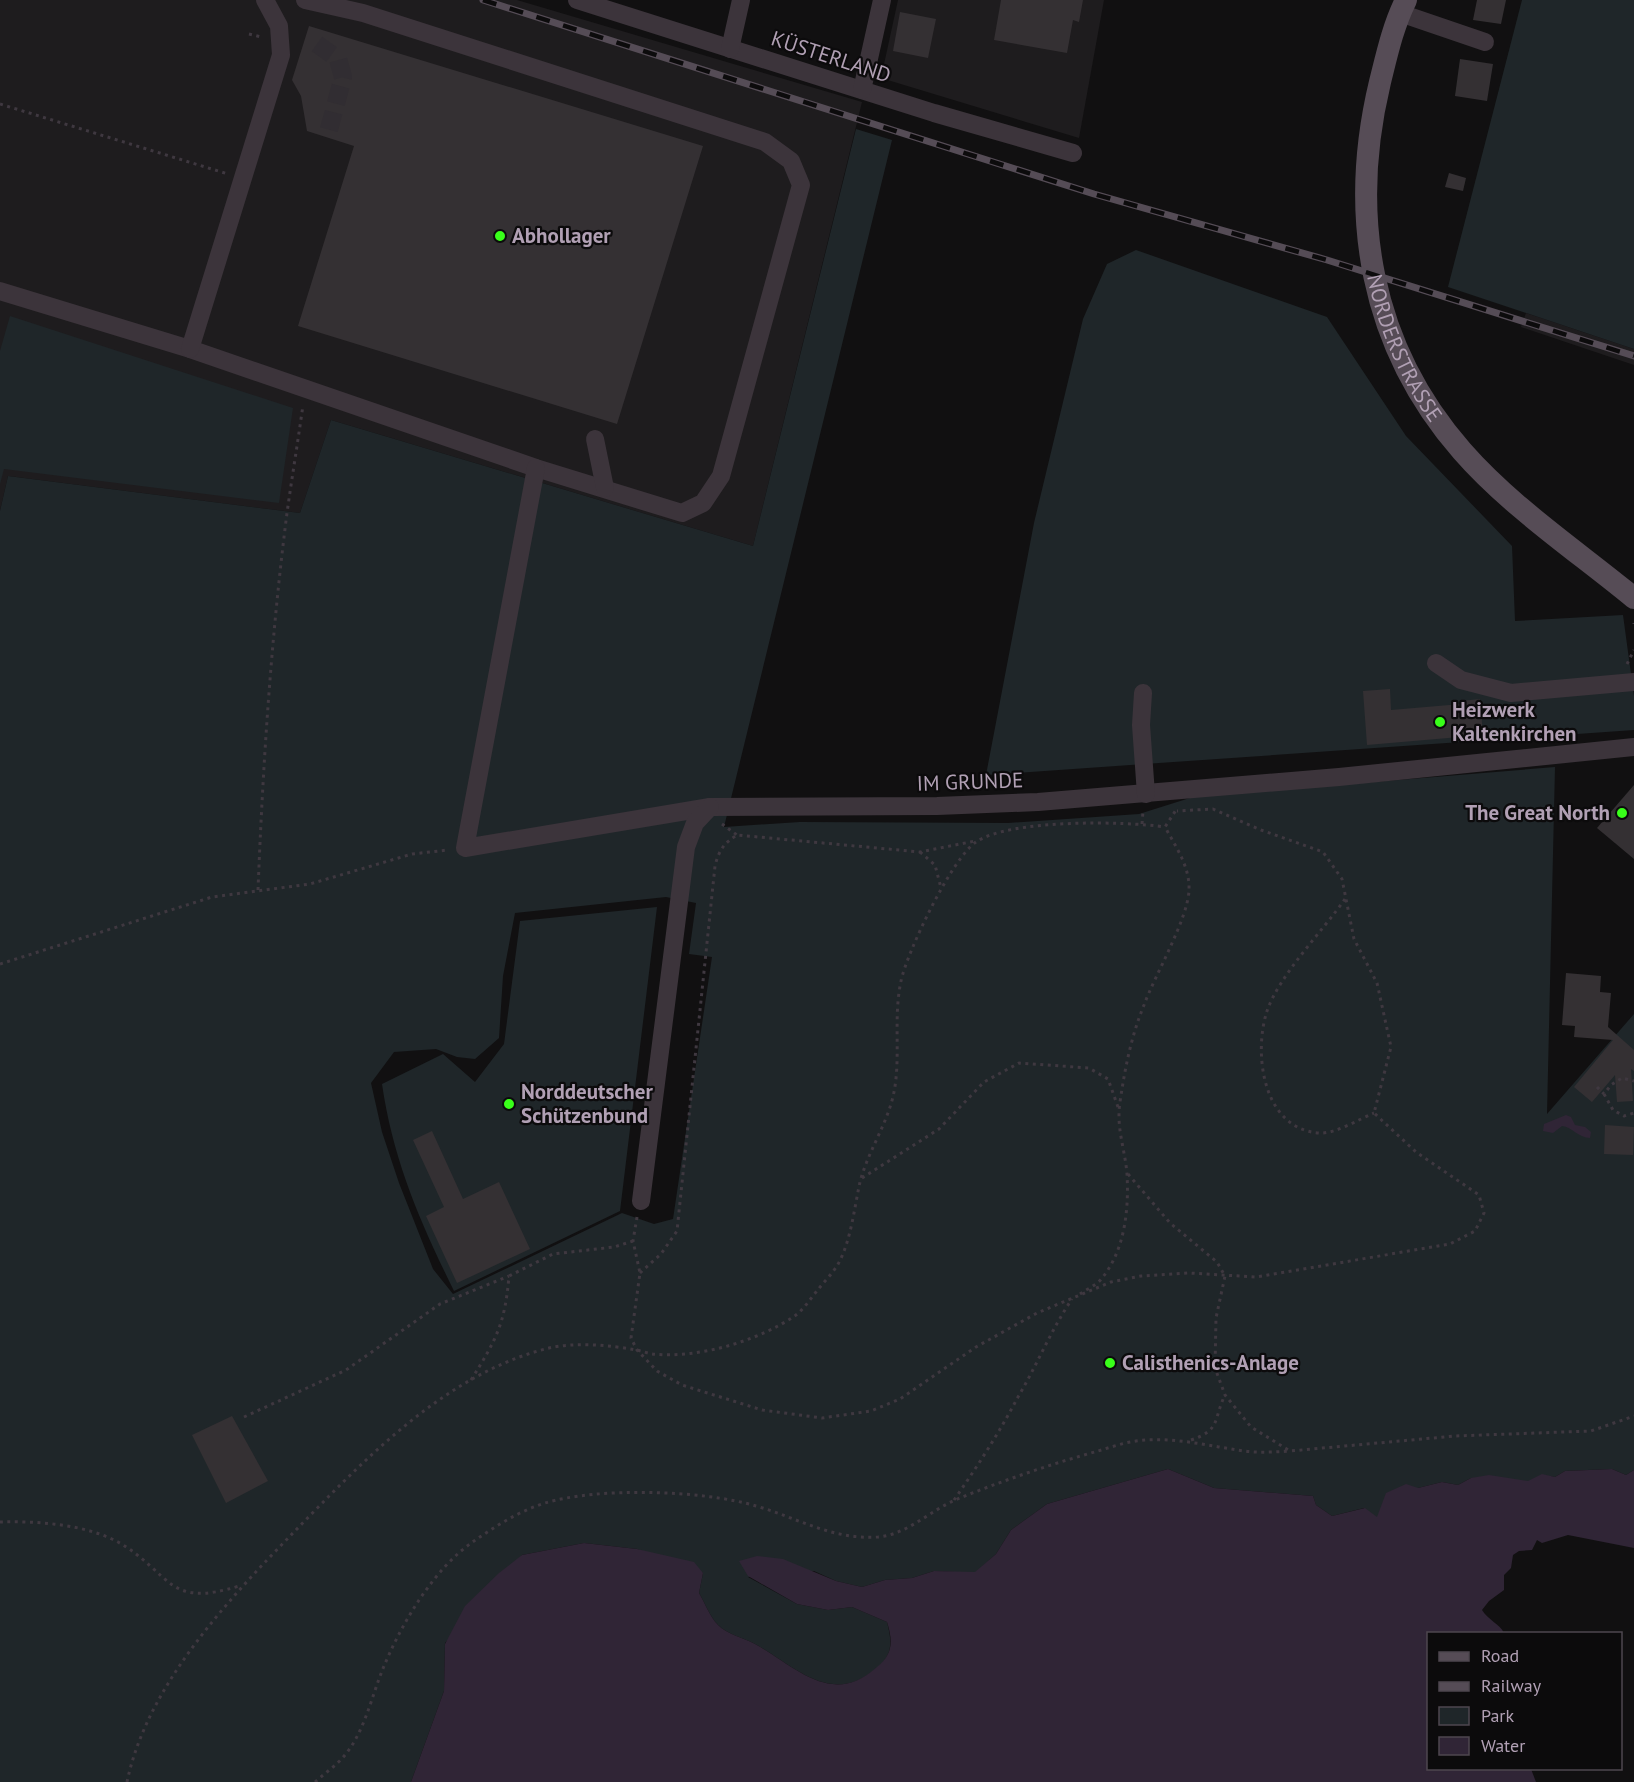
<svg xmlns="http://www.w3.org/2000/svg" width="1634" height="1782" viewBox="0 0 1634 1782" font-family="'PT Sans',sans-serif">
<style>
.built{fill:#1e1c1e}
.green{fill:#1f2629;fill-rule:evenodd}
.water{fill:#302536}
.building{fill:#343033}
.lines{fill:none;stroke-linecap:round;stroke-linejoin:round}
.minor-tunnel{stroke:#312d32;stroke-width:18;stroke-dasharray:18 9;stroke-linecap:butt}
.path{stroke:#3f3840;stroke-width:3;stroke-dasharray:3 4.5;stroke-linecap:butt}
.minor{stroke:#3c343b;stroke-width:18}
.major{stroke:#564c56;stroke-width:22}
.rail-casing{stroke:#554c56;stroke-width:7}
.rail{stroke:#0c0b0c;stroke-width:4.5;stroke-dasharray:14;stroke-linecap:butt}
.poi-dot{fill:#39ff1a;stroke:#0c0b0c;stroke-width:2}
.labels{text-anchor:middle;stroke-width:4.5;stroke-linejoin:round;paint-order:stroke}
.street-label{font-size:21px;fill:#b1a0b4;stroke:#0c0b0c}
.poi-label{font-size:21px;font-weight:bold;fill:#b1a0b4;stroke:#0c0b0c;text-anchor:start}
</style>
<rect width="100%" height="100%" fill="#111011"/>
<!-- built -->
<g class="built">
<path d="M 0,0 L 517,0 L 862,102 L 753,546 L 331,420 L 300,513 L 8,476 L 0,511 Z"/>
<path d="M 898,0 L 1104,0 L 1079,138 L 881,78 Z"/>
<path d="M 1526,313 L 1634,349 L 1634,365 L 1521,327 Z"/>
</g>
<!-- green -->
<g class="green">
<path d="M 1522,0 L 1634,0 L 1634,349 L 1448,287 Z"/>
<path d="M 856,129 L 892,140 L 724,827 L 800,822 L 1008,823 L 1139,814 L 1193,797 L 1555,767 L 1547,1114 L 1634,1014 L 1634,1470 L 1626,1475 L 1612,1469 L 1565,1471 L 1555,1477 L 1542,1475 L 1528,1482 L 1471,1478 L 1458,1485 L 1442,1482 L 1418,1488 L 1377,1518 L 1364,1508 L 1332,1516 L 1316,1505 L 1313,1496 L 1214,1488 L 1168,1469 L 1047,1504 L 1011,1530 L 996,1554 L 975,1573 L 934,1571 L 912,1578 L 885,1580 L 862,1587 L 836,1581 L 814,1571 L 748,1577 L 797,1604 L 828,1610 L 852,1607 L 887,1622 C 892,1641 893,1654 878,1667 C 832,1708 796,1667 755,1644 C 744,1638 727,1634 718,1625 C 710,1617 705,1603 699,1593 L 703,1573 L 637,1549 L 584,1543 L 522,1555 L 445,1643 L 444,1691 L 411,1782 L 0,1782 L 0,511 L 8,476 L 300,513 L 331,420 L 753,546 ZM 666,897 L 696,903 L 689,954 L 712,957 L 673,1219 L 654,1224 L 622,1213 L 453,1294 L 433,1269 L 399,1183 L 382,1132 L 371,1083 L 394,1052 L 436,1049 L 457,1057 L 475,1059 L 499,1038 L 503,976 L 515,913 Z"/>
<path d="M 1136,250 L 1327,317 L 1406,436 L 1512,546 L 1515,621 L 1623,615 L 1634,696 L 1634,730 L 986,775 L 1034,523 L 1083,319 L 1107,264 Z"/>
<path d="M 10,316 L 293,408 L 279,503 L 4,469 L 0,484 L 0,351 Z"/>
<path d="M 657,907 L 620,1211 L 454,1291 C 420,1222 393,1160 382,1084 L 443,1054 L 475,1082 L 504,1044 L 520,921 Z"/>
</g>
<!-- water -->
<g class="water">
<path d="M 1566,1115 L 1571,1117 L 1575,1125 L 1585,1127 L 1591,1132 L 1590,1138 C 1579,1138 1572,1127 1562,1126 L 1553,1133 L 1543,1131 L 1544,1124 Z"/>
<path d="M 1168,1469 L 1214,1488 L 1313,1496 L 1316,1505 L 1332,1516 L 1365,1508 L 1377,1517 L 1386,1493 L 1406,1484 L 1418,1488 L 1442,1482 L 1458,1485 L 1471,1478 L 1489,1475 L 1528,1481 L 1542,1474 L 1555,1477 L 1565,1471 L 1612,1469 L 1626,1475 L 1634,1470 L 1634,1548 L 1568,1535 L 1542,1543 L 1537,1540 L 1532,1550 L 1519,1551 L 1513,1555 L 1511,1568 L 1504,1575 L 1504,1590 L 1489,1601 L 1482,1610 C 1488,1620 1500,1624 1504,1633 L 1428,1634 L 1428,1768 L 1531,1769 L 1536,1782 L 411,1782 L 444,1691 L 445,1644 L 465,1606 L 499,1573 L 522,1555 L 584,1543 L 637,1549 L 694,1562 L 703,1573 L 699,1593 C 705,1603 710,1617 718,1625 C 727,1634 744,1638 755,1644 C 796,1667 832,1708 877,1667 C 893,1654 893,1641 887,1622 L 852,1607 L 828,1610 L 797,1604 L 748,1576 L 739,1561 L 757,1556 L 783,1559 L 836,1581 L 862,1587 L 885,1580 L 912,1578 L 934,1571 L 975,1572 L 996,1554 L 1011,1530 L 1047,1504 Z"/>
</g>
<!-- building -->
<g class="building">
<path d="M 1001,0 L 1083,0 L 1079,22 L 1073,20 L 1067,53 L 994,40 Z"/>
<path d="M 1477,0 L 1506,0 L 1501,24 L 1473,20 Z"/>
<path d="M 900,12 L 936,19 L 928,58 L 893,51 Z"/>
<path d="M 309,26 L 703,146 L 617,424 L 298,326 L 354,146 L 307,131 L 301,96 L 292,80 Z"/>
<path d="M 1460,59 L 1493,64 L 1487,101 L 1455,96 Z"/>
<path d="M 1449,173 L 1466,178 L 1463,191 L 1445,187 Z"/>
<path d="M 1390,689 L 1391,710 L 1461,704 L 1461,701 L 1480,699 L 1483,735 L 1367,745 L 1363,691 Z"/>
<path d="M 1634,785 L 1634,859 L 1597,828 Z"/>
<path d="M 1566,973 L 1601,976 L 1600,992 L 1611,993 L 1608,1027 L 1634,1050 L 1634,1071 L 1631,1069 L 1633,1101 L 1617,1102 L 1615,1075 L 1592,1102 L 1574,1087 L 1613,1040 L 1574,1037 L 1575,1026 L 1562,1025 Z"/>
<path d="M 1605,1125 L 1634,1127 L 1633,1155 L 1604,1154 Z"/>
<path d="M 432,1131 L 463,1199 L 499,1182 L 530,1249 L 457,1283 L 426,1216 L 444,1207 L 413,1140 Z"/>
<path d="M 232,1416 L 268,1481 L 226,1503 L 192,1435 Z"/>
</g>
<g class="lines">
<!-- minor-tunnel -->
<path class="minor-tunnel" d="M 317,44 L 338,59 L 343,77 L 327,137"/>
<!-- path -->
<g class="path">
<path d="M 249,34 L 261,37"/>
<path d="M 0,104 L 228,174"/>
<path d="M 1634,623 L 1634,624"/>
<path d="M 1627,664 L 1634,650"/>
<path d="M 722,824 L 737,835"/>
<path d="M 1142,824 L 1143,811"/>
<path d="M 920,852 L 935,865 L 941,888"/>
<path d="M 258,890 C 263,764 271,638 287,513 C 292,477 298,441 303,405"/>
<path d="M 1345,899 C 1322,932 1280,974 1267,1011 C 1253,1054 1263,1129 1319,1133 C 1336,1134 1359,1119 1374,1113"/>
<path d="M 0,964 L 212,897 L 310,884 L 412,854 L 448,850"/>
<path d="M 1597,1087 L 1604,1094 L 1611,1085 L 1622,1078 L 1634,1081"/>
<path d="M 1604,1094 L 1613,1110 L 1624,1116 L 1634,1113"/>
<path d="M 1128,1174 L 1170,1223 L 1217,1262 L 1225,1276 L 1216,1318 L 1215,1368 L 1225,1395 L 1251,1427 L 1290,1451 L 1455,1436 L 1591,1431 L 1634,1416"/>
<path d="M 862,1178 L 939,1129 L 984,1082 L 1019,1063 L 1089,1068 L 1108,1079 L 1118,1107"/>
<path d="M 637,1217 L 633,1241 L 640,1273 L 631,1338 L 637,1350 L 657,1371 L 682,1385 L 762,1410 L 822,1418 L 871,1411 L 900,1399 L 976,1347 L 1037,1313 L 1111,1282 L 1141,1276 L 1189,1273 L 1256,1277 L 1450,1244 L 1475,1231 L 1484,1213 L 1479,1195 L 1416,1152 L 1374,1113 L 1391,1047 L 1377,983 L 1354,939 L 1342,879 L 1323,852 L 1261,830 L 1213,809 L 1177,811"/>
<path d="M 640,1273 L 661,1254 L 677,1231 L 715,866 C 719,850 724,843 737,835 L 920,852 L 975,841"/>
<path d="M 1080,1294 C 1087,1289 1097,1285 1102,1278 C 1125,1250 1129,1209 1127,1174 C 1125,1149 1116,1128 1120,1102 C 1125,1068 1131,1037 1144,1005 C 1155,975 1188,919 1189,890 C 1190,867 1176,847 1165,827 L 1176,810"/>
<path d="M 471,1380 C 496,1340 505,1324 509,1276 L 553,1254 L 614,1247 L 633,1241"/>
<path d="M 244,1417 L 346,1370 L 440,1304 L 509,1276"/>
<path d="M 1191,1440 C 1221,1430 1213,1420 1225,1395"/>
<path d="M 954,1500 C 977,1467 999,1433 1018,1397 C 1037,1365 1051,1330 1072,1299"/>
<path d="M 0,1522 C 38,1521 84,1524 118,1542 C 172,1573 166,1609 239,1586"/>
<path d="M 127,1782 C 147,1686 227,1601 293,1533 C 364,1460 446,1373 549,1348 C 575,1342 610,1345 636,1350 C 642,1351 647,1353 652,1354 C 697,1359 759,1341 796,1315 C 804,1309 810,1299 817,1291 C 823,1283 831,1275 837,1266 C 851,1242 854,1209 860,1182 C 868,1151 888,1123 894,1092 C 901,1056 893,1018 901,981 C 907,952 952,858 976,842 C 1009,819 1125,821 1165,827"/>
<path d="M 315,1782 C 325,1773 337,1765 345,1755 C 364,1732 371,1699 382,1671 C 400,1626 433,1569 474,1541 C 496,1526 519,1511 545,1503 C 598,1487 703,1490 756,1506 C 798,1518 832,1540 878,1537 C 906,1535 930,1511 955,1500 C 999,1482 1045,1466 1091,1453 C 1106,1449 1121,1443 1136,1441 C 1172,1436 1208,1446 1244,1451 C 1259,1453 1275,1452 1290,1451"/>
</g>
<!-- minor -->
<g class="minor">
<path d="M 577,0 L 934,113 L 1073,153"/>
<path d="M 1400,13 L 1485,42"/>
<path d="M 730,49 L 741,0"/>
<path d="M 862,90 L 882,0"/>
<path d="M 0,291 L 190,349 L 536,468 L 682,513 L 703,503 L 721,476 L 801,185 L 791,161 L 765,142 L 363,13 L 305,0"/>
<path d="M 190,349 L 281,55 L 279,26 L 265,0"/>
<path d="M 595,439 L 605,488"/>
<path d="M 536,468 L 465,848 L 710,807 L 937,806 L 1038,802 L 1339,777 L 1634,747"/>
<path d="M 1436,663 L 1461,680 L 1511,693 L 1634,682"/>
<path d="M 1143,693 L 1141,725 L 1146,794"/>
<path d="M 641,1201 L 686,847 L 695,823 L 710,807"/>
</g>
<!-- major -->
<path class="major" id="s1" d="M 1406,0 C 1393,26 1387,54 1380,82 C 1348,215 1370,346 1462,451 C 1511,507 1577,551 1634,598"/>
<defs>
<path id="rail" d="M 483,0 L 1094,194 L 1327,260 L 1634,356"/>
</defs>
<!-- rail casing -->
<use href="#rail" class="rail-casing"/>
<!-- rail -->
<use href="#rail" class="rail"/>
</g>
<!-- markers -->
<g class="poi-dot">
<circle cx="500" cy="236" r="6"/>
<circle cx="1440" cy="722" r="6"/>
<circle cx="1622" cy="813" r="6"/>
<circle cx="509" cy="1104" r="6"/>
<circle cx="1110" cy="1363" r="6"/>
</g>
<g class="labels">
<!-- street labels -->
<g class="street-label">
<text transform="translate(831 57) rotate(18)" y="7">KÜSTERLAND</text>
<text dy="7" stroke="none"><textPath href="#s1" startOffset="360">NORDERSTRASSE</textPath></text>
<text transform="translate(970 782) rotate(-2)" y="7">IM GRUNDE</text>
</g>
<!-- poi labels -->
<g class="poi-label">
<text x="512" y="243">Abhollager</text>
<text x="1452" y="717">Heizwerk<tspan x="1452" dy="24">Kaltenkirchen</tspan></text>
<text x="1610" y="820" text-anchor="end">The Great North</text>
<text x="521" y="1099">Norddeutscher<tspan x="521" dy="24">Schützenbund</tspan></text>
<text x="1122" y="1370">Calisthenics-Anlage</text>
</g>
</g>
<!-- legend -->
<rect x="1427" y="1632" width="195" height="138" fill="#0c0b0c" stroke="#4e474f" stroke-width="1.5"/>
<rect x="1439" y="1652" width="30" height="9" fill="#564c56" stroke="#4e474f" stroke-width="1.5"/>
<text x="1481" y="1662" font-size="18" fill="#b1a0b4">Road</text>
<rect x="1439" y="1682" width="30" height="9" fill="#554c56" stroke="#4e474f" stroke-width="1.5"/>
<text x="1481" y="1692" font-size="18" fill="#b1a0b4">Railway</text>
<rect x="1439" y="1707" width="30" height="18" fill="#1f2629" stroke="#4e474f" stroke-width="1.5"/>
<text x="1481" y="1722" font-size="18" fill="#b1a0b4">Park</text>
<rect x="1439" y="1737" width="30" height="18" fill="#302536" stroke="#4e474f" stroke-width="1.5"/>
<text x="1481" y="1752" font-size="18" fill="#b1a0b4">Water</text>
</svg>
